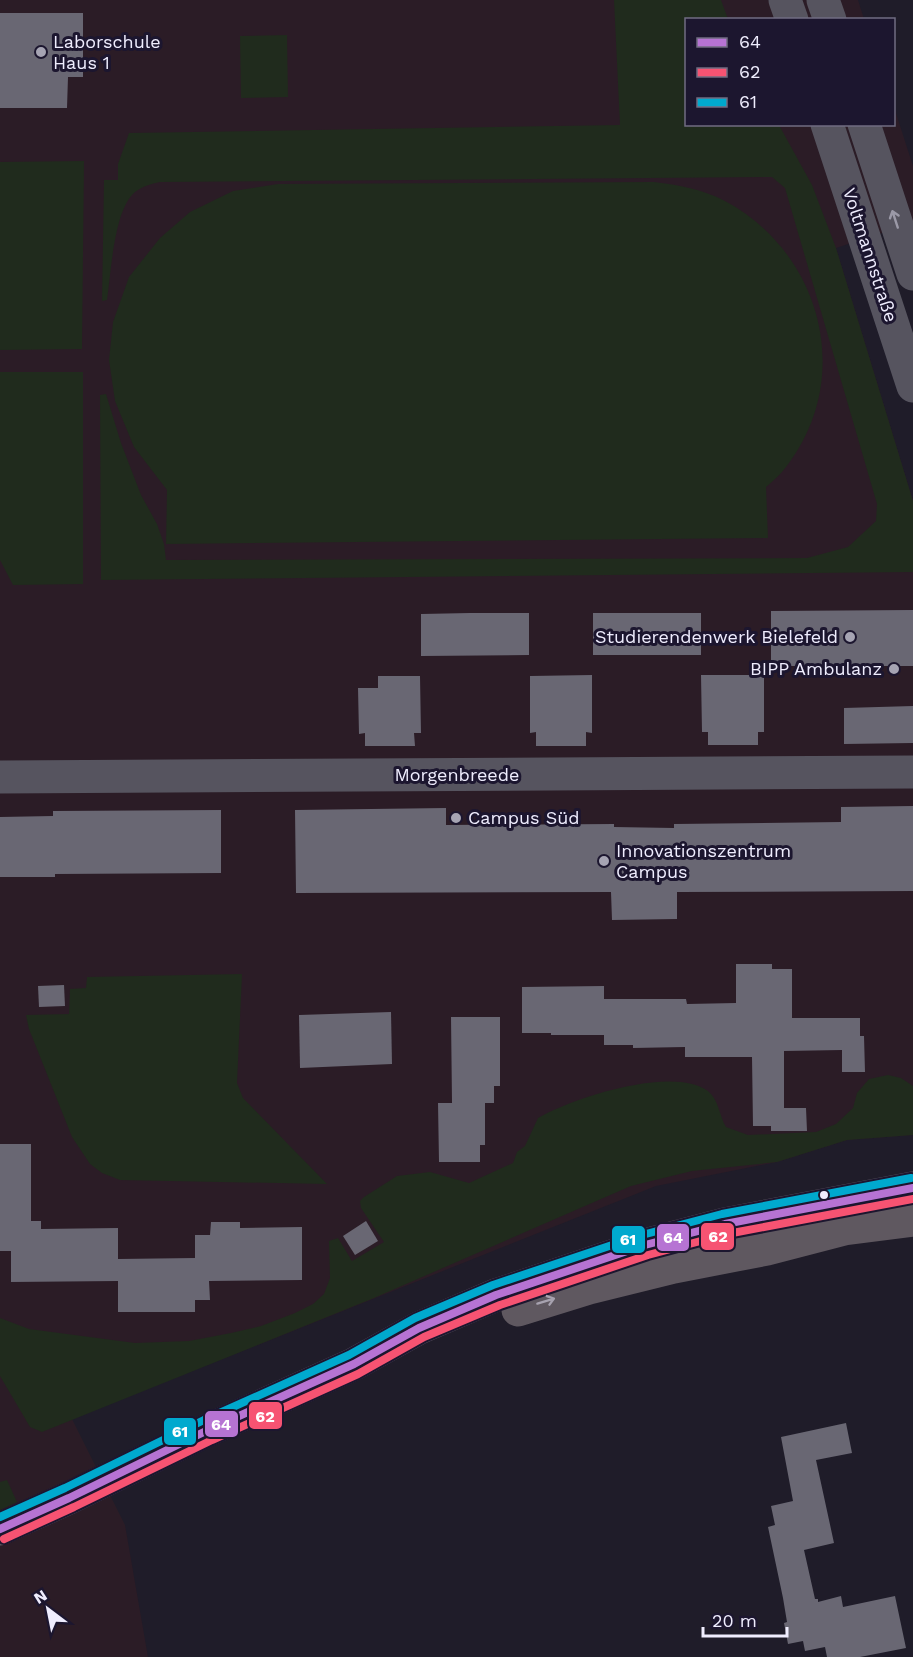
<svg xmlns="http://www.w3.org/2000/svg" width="913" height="1657" viewBox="0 0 913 1657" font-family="'Work Sans',sans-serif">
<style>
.education{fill:#2b1c26}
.green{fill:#202b1d}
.building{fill:#696773}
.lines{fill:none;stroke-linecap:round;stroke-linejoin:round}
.minor{stroke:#56545f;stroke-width:33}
.major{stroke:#5f5860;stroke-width:33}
.bus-1-casing{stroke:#1c162f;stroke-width:12}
.bus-2-casing{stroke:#1c162f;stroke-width:12}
.bus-3-casing{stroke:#1c162f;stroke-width:12}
.bus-1{stroke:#b673d3;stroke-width:8}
.bus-2{stroke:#f65372;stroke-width:8}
.bus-3{stroke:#00a9ce;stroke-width:8}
.oneway{stroke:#9b99a7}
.oneway2{stroke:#a7a2af}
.poi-dot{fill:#a6a4b3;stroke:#1c162f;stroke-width:2}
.bus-dot{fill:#efedfe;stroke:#1c162f;stroke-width:2}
.labels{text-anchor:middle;stroke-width:6;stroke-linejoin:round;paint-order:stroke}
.poi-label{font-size:18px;fill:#efedfe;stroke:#1c162f;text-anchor:start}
.street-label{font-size:18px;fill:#efedfe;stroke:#1c162f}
.line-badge{stroke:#1c162f;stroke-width:2}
.badge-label{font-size:16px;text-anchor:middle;font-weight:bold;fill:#fff}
</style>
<rect width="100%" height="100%" fill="#1f1c29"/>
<!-- education -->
<path class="education" d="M 0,0 L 858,0 L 864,19 L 686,20 L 686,124 L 894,124 L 894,107 L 913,166 L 913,223 L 836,248 L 913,501 L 913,1135 L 847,1140 L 777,1162 L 656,1186 L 72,1419 L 125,1525 L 148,1657 L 0,1657 Z"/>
<!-- green -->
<g class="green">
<path d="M 614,0 L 721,0 L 728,19 L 686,20 L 686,124 L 779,125 L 812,185 L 836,248 L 913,501 L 913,572 L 101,580 L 100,395 L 106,394 L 121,443 L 141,495 L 157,524 L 164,544 L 166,560 L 807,558 L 848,547 L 876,521 L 877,504 L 785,188 L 772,177 L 160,182 C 151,184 143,186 135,192 C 114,209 111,273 107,300 L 102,301 L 104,180 L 118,180 L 118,164 L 129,133 L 620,125 Z"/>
<path d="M 287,35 L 288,97 L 241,98 L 240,36 Z"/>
<path d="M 84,161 L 82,349 L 0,350 L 0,162 Z"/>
<path d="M 654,182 C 679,185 702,189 725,201 C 822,253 855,378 786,467 C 780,475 773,481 766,487 L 768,538 L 166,544 L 167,490 L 134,447 L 115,401 L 109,360 L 113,322 L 129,277 L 160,238 L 190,212 L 233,191 L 278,184 Z"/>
<path d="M 0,372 L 83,372 L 83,584 L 13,585 L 0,560 Z"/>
<path d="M 242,974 L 237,1083 L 243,1098 L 327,1184 L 120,1180 L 102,1173 L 90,1164 L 72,1137 L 29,1029 L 26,1015 L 69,1014 L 70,989 L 86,988 L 87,977 Z"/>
<path d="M 888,1075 L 901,1078 L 913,1086 L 913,1135 L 847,1140 L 777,1162 L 692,1171 L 631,1186 L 374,1298 L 42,1432 L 30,1427 L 0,1376 L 0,1318 L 29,1329 L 135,1343 L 189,1341 L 231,1333 L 261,1326 L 295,1313 L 313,1304 L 324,1294 L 330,1278 L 329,1241 L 338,1238 L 352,1261 L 384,1242 L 361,1208 L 360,1201 L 364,1197 L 397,1176 L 430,1172 L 469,1183 L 513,1163 L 517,1152 L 525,1146 L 538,1118 C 572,1098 673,1065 708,1091 C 719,1100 719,1115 726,1127 L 748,1135 L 816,1132 L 836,1124 L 853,1108 L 857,1093 L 869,1079 Z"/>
<path d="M 7,1480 L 17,1502 L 0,1510 L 0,1482 Z"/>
</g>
<!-- building -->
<g class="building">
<path d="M 0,13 L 83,13 L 83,77 L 68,77 L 67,108 L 0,108 Z"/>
<path d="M 913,610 L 913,666 L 771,666 L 771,611 Z"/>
<path d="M 470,613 L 529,613 L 529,655 L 421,656 L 421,614 Z"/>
<rect x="593" y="613" width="108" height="42"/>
<path d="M 592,675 L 592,733 L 586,732 L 586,746 L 536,746 L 536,732 L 530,733 L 530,676 Z"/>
<path d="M 701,675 L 764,675 L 764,732 L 758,732 L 758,745 L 708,745 L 708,732 L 702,732 Z"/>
<path d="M 378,676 L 420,676 L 421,733 L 414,733 L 415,746 L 365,746 L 365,733 L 359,734 L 358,688 L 378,688 Z"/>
<path d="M 913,706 L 913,743 L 844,744 L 844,708 Z"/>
<path d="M 913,806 L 913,891 L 677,892 L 677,919 L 612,920 L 611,892 L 296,893 L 295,810 L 446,808 L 446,825 L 614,824 L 614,827 L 674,828 L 674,824 L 841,822 L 841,807 Z"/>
<path d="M 221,810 L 221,873 L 55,874 L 55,877 L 0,877 L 0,817 L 53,816 L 53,811 Z"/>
<path d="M 736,964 L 772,964 L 772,969 L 792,969 L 792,1018 L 860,1018 L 860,1036 L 864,1036 L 865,1072 L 842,1072 L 842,1050 L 784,1051 L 784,1108 L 806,1108 L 807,1131 L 771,1131 L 771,1126 L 753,1126 L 752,1057 L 685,1057 L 685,1047 L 633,1048 L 633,1045 L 604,1045 L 604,1035 L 551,1035 L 551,1033 L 522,1033 L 522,987 L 604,986 L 604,999 L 686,999 L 687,1004 L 736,1003 Z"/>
<path d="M 64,985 L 65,1006 L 39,1007 L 38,986 Z"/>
<path d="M 391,1012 L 392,1064 L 300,1068 L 299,1015 Z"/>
<path d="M 451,1017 L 500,1017 L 500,1086 L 494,1086 L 494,1103 L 485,1103 L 485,1145 L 480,1145 L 480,1162 L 439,1162 L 438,1103 L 452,1103 Z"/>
<path d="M 0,1144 L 31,1144 L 31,1221 L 41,1221 L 41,1229 L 118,1228 L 118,1259 L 195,1258 L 195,1235 L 210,1235 L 211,1222 L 240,1222 L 240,1228 L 302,1227 L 302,1280 L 209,1281 L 210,1300 L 195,1300 L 195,1312 L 118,1312 L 118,1281 L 11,1282 L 11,1251 L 0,1251 Z"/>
<path d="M 366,1221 L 378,1241 L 355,1255 L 343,1236 Z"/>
<path d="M 846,1423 L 852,1453 L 816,1460 L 834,1543 L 804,1550 L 815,1599 L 818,1599 L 818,1602 L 841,1596 L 843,1607 L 895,1596 L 906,1648 L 860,1657 L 827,1657 L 825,1647 L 805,1651 L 803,1641 L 788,1644 L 784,1623 L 787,1622 L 783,1598 L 768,1527 L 775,1525 L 771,1506 L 793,1501 L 781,1437 Z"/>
</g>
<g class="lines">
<!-- minor -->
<g class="minor">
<path d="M 785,0 L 792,20"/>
<path d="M 823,0 L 830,20"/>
<path d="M 827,124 L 913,386"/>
<path d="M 864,124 L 913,274"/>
<path d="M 0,777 L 913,772"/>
</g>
<!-- major -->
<g class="major">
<path d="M 518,1310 L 589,1288 L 674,1267 L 767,1249 L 844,1229 L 913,1220"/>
<path d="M 0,1529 L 69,1498 L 208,1430 L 354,1364 L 419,1328 L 496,1295 L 645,1245 L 725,1224 L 913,1188"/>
</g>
<defs>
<path id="bus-1" d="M 0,1529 L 69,1498 L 208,1430 L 354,1364 L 419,1328 L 496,1295 L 645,1245 L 725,1224 L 913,1188"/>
<path id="bus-2" d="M 4,1539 L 74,1507 L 212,1440 L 358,1374 L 424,1337 L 500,1305 L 648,1255 L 727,1234 L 913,1199"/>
<path id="bus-3" d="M 0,1517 L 65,1488 L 204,1420 L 349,1355 L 415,1318 L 493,1285 L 642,1235 L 722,1214 L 911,1178"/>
</defs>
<!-- bus-1 casing -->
<use href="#bus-1" class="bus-1-casing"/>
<!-- bus-2 casing -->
<use href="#bus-2" class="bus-2-casing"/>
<!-- bus-3 casing -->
<use href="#bus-3" class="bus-3-casing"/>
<!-- bus-1 -->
<use href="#bus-1" class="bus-1"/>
<!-- bus-2 -->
<use href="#bus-2" class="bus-2"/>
<!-- bus-3 -->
<use href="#bus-3" class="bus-3"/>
</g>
<!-- one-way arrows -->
<defs><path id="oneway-shaft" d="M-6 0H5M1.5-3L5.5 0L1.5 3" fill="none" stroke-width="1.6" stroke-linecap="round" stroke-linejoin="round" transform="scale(1.5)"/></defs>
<use class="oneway" href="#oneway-shaft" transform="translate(895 219) rotate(-108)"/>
<use class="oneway2" href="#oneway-shaft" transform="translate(546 1301) rotate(-17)"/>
<!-- markers -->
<g class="poi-dot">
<circle cx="41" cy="52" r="6"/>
<circle cx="850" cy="637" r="6"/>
<circle cx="894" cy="669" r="6"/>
<circle cx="456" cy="818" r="6"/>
<circle cx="604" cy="861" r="6"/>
</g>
<circle class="bus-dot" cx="824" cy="1195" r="5"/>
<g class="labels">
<!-- poi labels -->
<g class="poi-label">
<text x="53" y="48">Laborschule<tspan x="53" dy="21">Haus 1</tspan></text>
<text x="838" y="643" text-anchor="end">Studierendenwerk Bielefeld</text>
<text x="882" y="675" text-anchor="end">BIPP Ambulanz</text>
<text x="468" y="824">Campus Süd</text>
<text x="616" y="857">Innovationszentrum<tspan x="616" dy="21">Campus</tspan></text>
</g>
<!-- street labels -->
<g class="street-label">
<text transform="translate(870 255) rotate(72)" y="6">Voltmannstraße</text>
<text x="457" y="781">Morgenbreede</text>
</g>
</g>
<g class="line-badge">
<rect x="700" y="1222" width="35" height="29" rx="6" fill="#f65372"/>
<rect x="656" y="1223" width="34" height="29" rx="6" fill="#b673d3"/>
<rect x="611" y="1225" width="35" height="29" rx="6" fill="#00a9ce"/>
<rect x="248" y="1401" width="35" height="29" rx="6" fill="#f65372"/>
<rect x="204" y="1410" width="35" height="28" rx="6" fill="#b673d3"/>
<rect x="163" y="1417" width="34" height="29" rx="6" fill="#00a9ce"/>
</g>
<g class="badge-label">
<text x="718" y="1242">62</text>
<text x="673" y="1243">64</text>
<text x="628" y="1245">61</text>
<text x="265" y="1422">62</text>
<text x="221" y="1430">64</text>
<text x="180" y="1437">61</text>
</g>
<!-- legend -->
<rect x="685" y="18" width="210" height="108" fill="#1c162f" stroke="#706c82" stroke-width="1.5"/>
<rect x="697" y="38" width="30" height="9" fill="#b673d3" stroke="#706c82" stroke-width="1.5"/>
<text x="739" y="48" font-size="18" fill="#efedfe">64</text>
<rect x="697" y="68" width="30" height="9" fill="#f65372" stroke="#706c82" stroke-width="1.5"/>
<text x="739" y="78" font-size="18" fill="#efedfe">62</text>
<rect x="697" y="98" width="30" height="9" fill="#00a9ce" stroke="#706c82" stroke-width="1.5"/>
<text x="739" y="108" font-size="18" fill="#efedfe">61</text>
<!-- north arrow -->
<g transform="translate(48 1609) rotate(328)" stroke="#1c162f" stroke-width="4.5" paint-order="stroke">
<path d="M0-4.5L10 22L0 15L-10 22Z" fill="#efedfe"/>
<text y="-9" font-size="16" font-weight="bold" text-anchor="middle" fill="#efedfe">N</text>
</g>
<!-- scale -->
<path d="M703 1627v9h84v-9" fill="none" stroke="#efedfe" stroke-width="3"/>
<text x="712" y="1627" font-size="18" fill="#efedfe" stroke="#1c162f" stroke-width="4.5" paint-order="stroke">20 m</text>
</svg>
